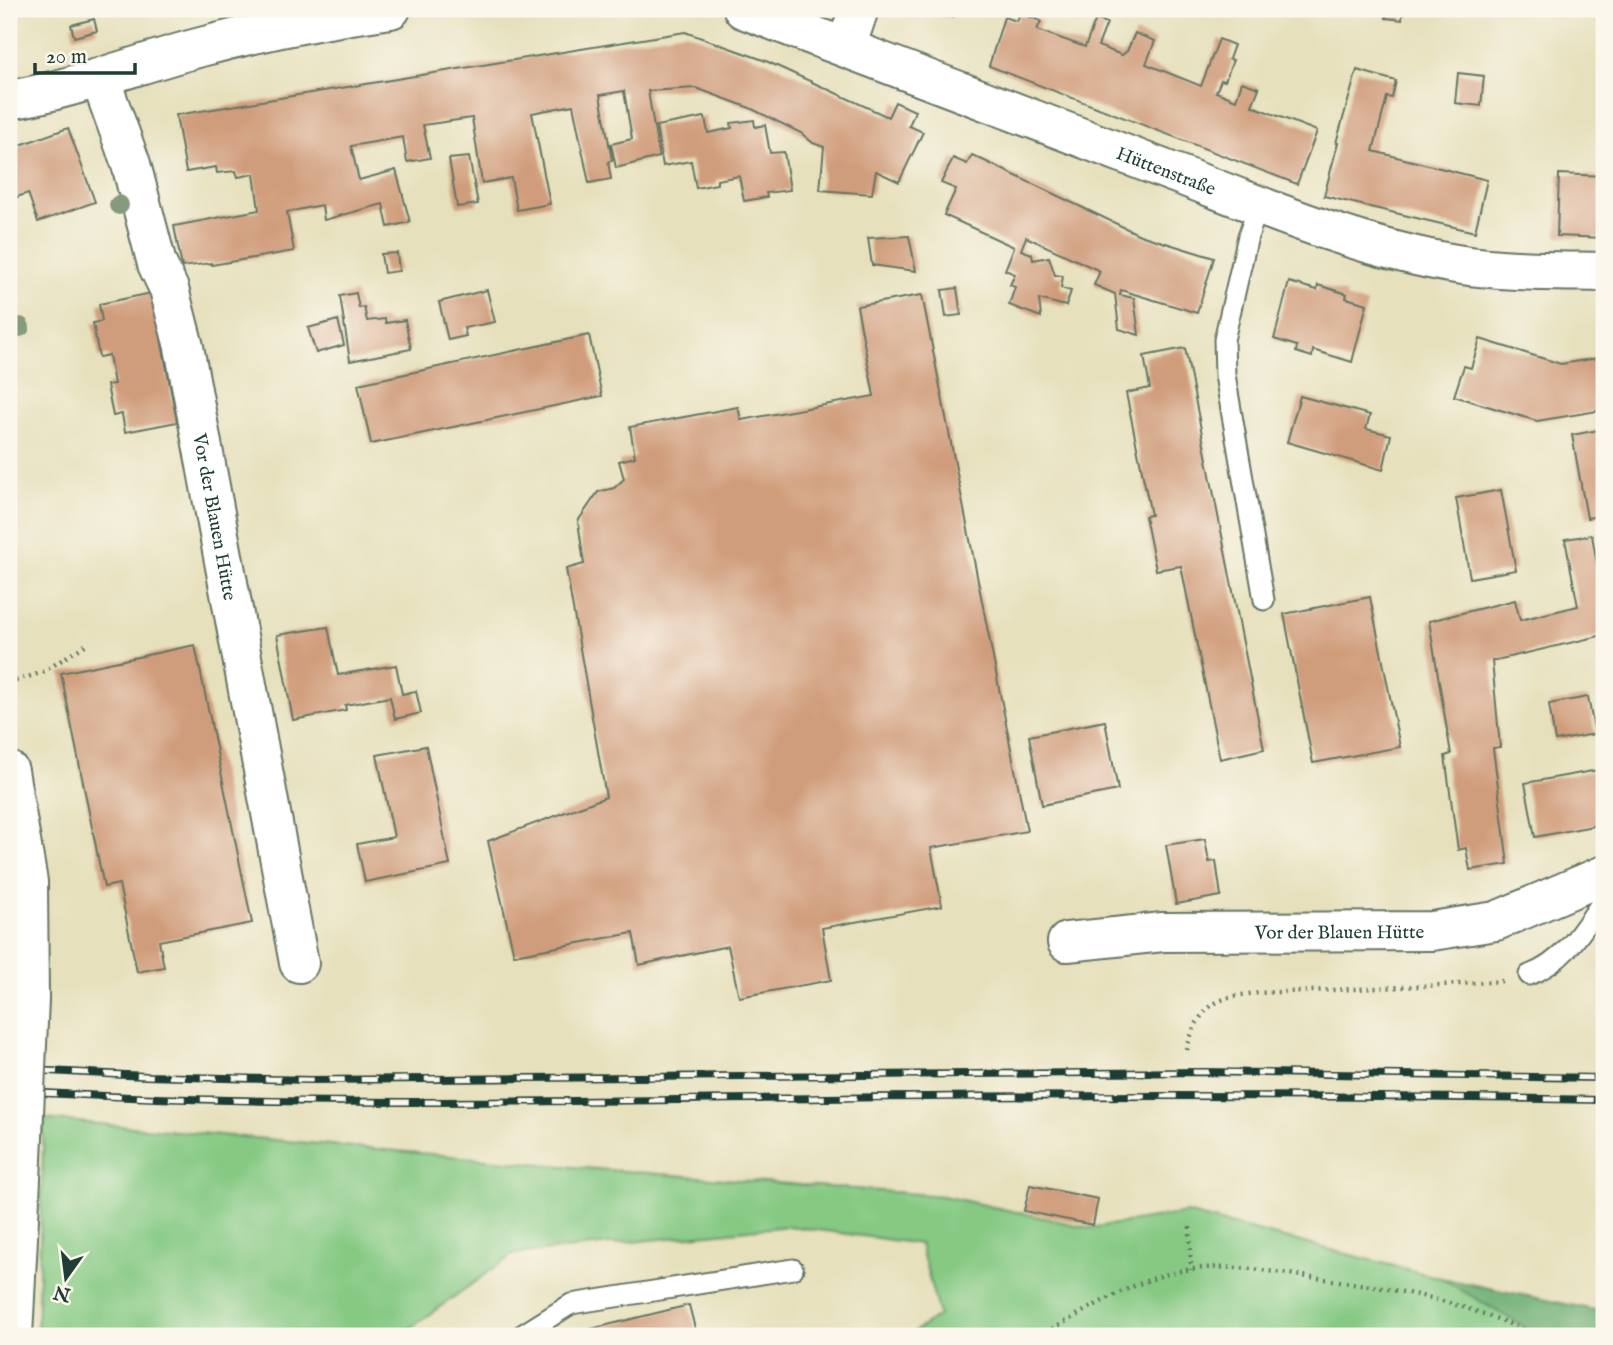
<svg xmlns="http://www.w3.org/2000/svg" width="1613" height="1345" viewBox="0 0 1613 1345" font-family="'IM FELL English',serif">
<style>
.green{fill:#85c983;stroke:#52835c;stroke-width:2}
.forest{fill:#6cad71;stroke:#467552;stroke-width:2}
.building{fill:#d09d7c}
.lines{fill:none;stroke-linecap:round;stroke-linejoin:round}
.service-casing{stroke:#657664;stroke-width:23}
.minor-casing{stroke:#657664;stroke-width:42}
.tertiary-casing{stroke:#657664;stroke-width:42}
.path{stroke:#657664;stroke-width:4.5;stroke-dasharray:2 5;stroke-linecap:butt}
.service{stroke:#fff;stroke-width:19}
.minor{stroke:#fff;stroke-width:38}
.tertiary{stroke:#fff;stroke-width:38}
.rail-casing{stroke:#1f3d34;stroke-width:8}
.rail{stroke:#fbf7ec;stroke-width:5;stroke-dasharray:16;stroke-linecap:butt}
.minor-bridge-casing{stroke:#657664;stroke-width:42;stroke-linecap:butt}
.minor-bridge{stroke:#fff;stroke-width:38}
.tree{fill:#869a7c}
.labels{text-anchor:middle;stroke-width:6;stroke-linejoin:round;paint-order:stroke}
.street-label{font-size:19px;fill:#1f3d34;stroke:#fbf7ec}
</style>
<rect width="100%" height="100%" fill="#fbf7ec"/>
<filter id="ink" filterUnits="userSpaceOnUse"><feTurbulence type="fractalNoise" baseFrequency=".0143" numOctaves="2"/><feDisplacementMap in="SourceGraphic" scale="14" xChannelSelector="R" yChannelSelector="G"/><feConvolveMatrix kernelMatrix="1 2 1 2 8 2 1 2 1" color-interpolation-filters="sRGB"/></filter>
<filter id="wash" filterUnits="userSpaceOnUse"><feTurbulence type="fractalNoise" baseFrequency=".00686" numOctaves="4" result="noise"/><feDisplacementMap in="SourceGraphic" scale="28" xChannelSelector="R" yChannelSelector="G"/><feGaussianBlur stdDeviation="1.57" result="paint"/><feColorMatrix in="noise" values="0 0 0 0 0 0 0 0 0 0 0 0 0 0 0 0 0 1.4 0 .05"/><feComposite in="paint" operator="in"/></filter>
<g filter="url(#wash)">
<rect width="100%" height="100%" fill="#e6e0bc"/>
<!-- green -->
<path class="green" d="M 44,1119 L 585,1168 L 943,1196 L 1090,1228 L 1186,1213 L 1441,1278 L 1540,1336 L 908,1336 L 939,1315 L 920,1244 L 789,1226 L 514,1254 L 399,1336 L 37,1336 Z"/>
<!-- forest -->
<path class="forest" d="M 1441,1278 L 1604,1312 L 1604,1336 L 1540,1336 Z"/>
<g id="blocks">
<!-- building -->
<g class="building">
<path d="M 898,9 L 953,9 L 953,17 L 898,13 Z"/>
<path d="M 1358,9 L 1403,9 L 1402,20 L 1386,18 L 1386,14 L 1358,14 Z"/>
<path d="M 1020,13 L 1041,21 L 1037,30 L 1085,47 L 1096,19 L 1107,23 L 1098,46 L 1122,55 L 1127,51 L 1135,33 L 1155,41 L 1146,64 L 1201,86 L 1219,39 L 1234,45 L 1229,59 L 1233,60 L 1225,81 L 1221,80 L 1216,92 L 1236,100 L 1242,82 L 1259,88 L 1252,106 L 1317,131 L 1297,184 L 989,66 L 1004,17 L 1017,21 Z"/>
<path d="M 94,19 L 97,31 L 74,37 L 71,25 Z"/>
<path d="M 685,32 L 766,61 L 888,117 L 895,102 L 915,111 L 909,126 L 923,132 L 899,182 L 876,171 L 872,194 L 820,190 L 824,147 L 813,143 L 801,133 L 750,108 L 696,88 L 648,91 L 659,157 L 616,168 L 611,144 L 632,139 L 624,91 L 600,95 L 612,160 L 608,162 L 611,179 L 589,183 L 573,105 L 532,113 L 550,204 L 517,210 L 511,178 L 482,183 L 472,118 L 423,125 L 430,158 L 407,162 L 403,137 L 351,146 L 359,180 L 396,170 L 410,222 L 388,227 L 383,204 L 324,220 L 322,205 L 287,212 L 294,251 L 212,265 L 211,263 L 182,267 L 174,226 L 259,210 L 254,174 L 238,177 L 236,171 L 217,173 L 216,167 L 186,172 L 176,115 Z"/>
<path d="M 1357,70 L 1396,81 L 1392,98 L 1387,97 L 1373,151 L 1487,180 L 1475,232 L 1324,196 L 1338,143 L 1336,143 Z"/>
<path d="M 1458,73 L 1484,76 L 1481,106 L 1455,103 Z"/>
<path d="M 705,117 L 708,133 L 732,128 L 731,123 L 754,120 L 755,127 L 765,125 L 770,153 L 784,152 L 790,190 L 766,193 L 767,197 L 744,201 L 739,176 L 717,180 L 717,184 L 696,188 L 691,161 L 663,166 L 656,126 Z"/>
<path d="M 68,128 L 95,202 L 38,222 L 28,193 L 9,200 L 9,149 Z"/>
<path d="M 972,155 L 1140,235 L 1214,258 L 1197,313 L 1121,290 L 1120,295 L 1134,298 L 1139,335 L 1119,329 L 1115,294 L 1094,285 L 1100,271 L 1026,237 L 1021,250 L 1032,254 L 1033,260 L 1049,257 L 1055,275 L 1063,276 L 1061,288 L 1071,291 L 1066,306 L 1039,299 L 1041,317 L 1009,305 L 1015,287 L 1010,285 L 1015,274 L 1005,270 L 1014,247 L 944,215 L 956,189 L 941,183 L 953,158 L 967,164 Z"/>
<path d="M 469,157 L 478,204 L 457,207 L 449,159 Z"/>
<path d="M 1559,174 L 1604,176 L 1604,238 L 1557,236 Z"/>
<path d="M 909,236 L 916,271 L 872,265 L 868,238 Z"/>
<path d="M 397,253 L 399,271 L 384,273 L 381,254 Z"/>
<path d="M 1289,282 L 1317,290 L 1318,285 L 1347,294 L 1346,298 L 1367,304 L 1352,362 L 1313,350 L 1312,357 L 1296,352 L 1297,346 L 1274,339 Z"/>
<path d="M 957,288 L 961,315 L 946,317 L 942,290 Z"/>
<path d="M 487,290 L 495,322 L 464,328 L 466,336 L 448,340 L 439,302 Z"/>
<path d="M 152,293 L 177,422 L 125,432 L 122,414 L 113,416 L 107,385 L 114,384 L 109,355 L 99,357 L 93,323 L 102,321 L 99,304 Z"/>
<path d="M 356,293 L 359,308 L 364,307 L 367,321 L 385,319 L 386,323 L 405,320 L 411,349 L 350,361 L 340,296 Z"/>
<path d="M 922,295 L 1027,831 L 931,848 L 942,906 L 822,928 L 831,980 L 739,997 L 728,946 L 639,965 L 633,933 L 514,955 L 488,841 L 606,797 L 566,569 L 584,564 L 578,521 L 598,492 L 614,488 L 624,479 L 619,461 L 635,457 L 630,427 L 738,407 L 741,420 L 874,396 L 857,306 Z"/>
<path d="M 338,320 L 344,345 L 316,353 L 308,328 Z"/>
<path d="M 589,335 L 602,396 L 371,444 L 358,384 Z"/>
<path d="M 1480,339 L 1561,364 L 1604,357 L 1604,410 L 1537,421 L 1454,396 L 1464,366 L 1471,368 Z"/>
<path d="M 1185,348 L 1264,749 L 1220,759 L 1181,566 L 1156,570 L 1145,516 L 1151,515 L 1126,393 L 1150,388 L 1144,356 Z"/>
<path d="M 1300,396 L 1370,415 L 1366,429 L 1391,435 L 1383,470 L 1287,442 Z"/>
<path d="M 1604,429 L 1604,515 L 1587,518 L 1572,435 Z"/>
<path d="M 1501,490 L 1516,570 L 1470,578 L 1456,498 Z"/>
<path d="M 1592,535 L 1604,604 L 1604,635 L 1492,661 L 1500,747 L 1493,748 L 1508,864 L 1470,870 L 1466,848 L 1458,850 L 1445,756 L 1451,754 L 1429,621 L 1515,600 L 1520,620 L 1578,606 L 1565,539 Z"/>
<path d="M 1370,597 L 1400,747 L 1313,763 L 1284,614 Z"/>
<path d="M 328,627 L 338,675 L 396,665 L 402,694 L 416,691 L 421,713 L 395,719 L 390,697 L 345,705 L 346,710 L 293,720 L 277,635 Z"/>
<path d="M 195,645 L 252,923 L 159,941 L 164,967 L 137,972 L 119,884 L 104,887 L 61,673 Z"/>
<path d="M 1588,697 L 1595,734 L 1555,741 L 1549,704 Z"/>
<path d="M 1105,721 L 1118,790 L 1042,805 L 1029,736 Z"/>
<path d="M 426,746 L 450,865 L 365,882 L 357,844 L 394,837 L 377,755 Z"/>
<path d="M 1604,769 L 1604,824 L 1535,837 L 1525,783 Z"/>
<path d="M 1205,839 L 1209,862 L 1216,861 L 1221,896 L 1176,904 L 1166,845 Z"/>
<path d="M 1030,1185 L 1098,1199 L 1093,1225 L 1024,1211 Z"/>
<path d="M 689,1305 L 697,1336 L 593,1336 L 591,1329 Z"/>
</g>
</g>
</g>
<g filter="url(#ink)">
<use href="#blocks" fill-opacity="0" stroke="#657664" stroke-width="2"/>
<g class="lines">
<defs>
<g id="service">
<path d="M 1259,205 L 1248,236 L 1224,340 L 1225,375 L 1264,600"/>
<path d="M 1529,975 C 1566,961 1583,929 1604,899"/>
<path d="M 520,1336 L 571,1304 L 793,1269"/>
</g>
<g id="minor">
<path d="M 846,47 L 859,9"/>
<path id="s1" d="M 100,78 L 131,164 L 157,264 L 169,289 L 184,347 L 299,963"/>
<path d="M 9,771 L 28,882 L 29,999"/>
<path id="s2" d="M 1067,942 L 1163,932 L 1432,931 L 1496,921 L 1604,875"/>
<path d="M 13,1336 L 22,1159"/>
</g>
<g id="tertiary">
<path id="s3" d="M 743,9 C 885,62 1027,117 1169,171 C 1261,206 1359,248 1456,264 C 1505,272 1555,271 1604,272"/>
<path d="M 9,100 C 75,89 136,64 201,47 C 264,30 327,18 391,9"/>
</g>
</defs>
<!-- service casing -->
<use href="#service" class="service-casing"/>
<!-- minor casing -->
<use href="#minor" class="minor-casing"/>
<!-- tertiary casing -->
<use href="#tertiary" class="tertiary-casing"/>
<!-- path -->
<g class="path">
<path d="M 9,683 L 43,672 L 88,643"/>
<path d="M 1187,1050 C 1190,1033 1199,1014 1214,1004 C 1235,990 1283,993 1309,991 C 1374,988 1439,986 1503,981"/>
<path d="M 1190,1227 L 1191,1270"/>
<path d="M 1040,1336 C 1085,1311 1130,1282 1180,1271 C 1220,1263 1263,1270 1303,1276 C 1360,1284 1420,1292 1475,1311 C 1497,1318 1519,1328 1540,1336"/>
</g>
<!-- service -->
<use href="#service" class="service"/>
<!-- minor -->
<use href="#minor" class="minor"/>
<!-- tertiary -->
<use href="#tertiary" class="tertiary"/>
<defs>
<g id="rail">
<path d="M 9,1069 L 146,1076 L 310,1080 L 1203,1072 L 1604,1078"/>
<path d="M 9,1091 C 281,1108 554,1101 826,1098 C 1086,1095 1345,1095 1604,1100"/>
</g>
</defs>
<!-- rail casing -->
<use href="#rail" class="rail-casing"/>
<!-- rail -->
<use href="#rail" class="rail"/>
<defs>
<path id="minor-bridge" d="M 22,1159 L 29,999"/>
</defs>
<!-- minor-bridge casing -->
<use href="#minor-bridge" class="minor-bridge-casing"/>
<!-- minor-bridge -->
<use href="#minor-bridge" class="minor-bridge"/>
</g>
<!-- trees -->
<g class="tree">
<circle cx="119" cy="205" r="10"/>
<circle cx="20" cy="327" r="10"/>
</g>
</g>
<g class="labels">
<!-- street labels -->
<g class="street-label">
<text dy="7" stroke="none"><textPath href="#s3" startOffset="453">Hüttenstraße</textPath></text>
<text dy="7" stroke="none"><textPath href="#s1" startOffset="455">Vor der Blauen Hütte</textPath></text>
<text dy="7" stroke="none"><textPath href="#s2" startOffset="273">Vor der Blauen Hütte</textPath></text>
</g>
</g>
<!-- margin -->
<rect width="1613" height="1345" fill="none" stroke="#fbf7ec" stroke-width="35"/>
<!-- north arrow -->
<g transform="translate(66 1278) rotate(194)" stroke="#fbf7ec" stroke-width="5" paint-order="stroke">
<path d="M0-5L12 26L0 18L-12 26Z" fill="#1f3d34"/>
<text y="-10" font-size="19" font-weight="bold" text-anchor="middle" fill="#1f3d34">N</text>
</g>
<!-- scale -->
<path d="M35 63v10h100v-10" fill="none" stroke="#1f3d34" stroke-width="3.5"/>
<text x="46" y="63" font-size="21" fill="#1f3d34" stroke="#fbf7ec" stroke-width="5" paint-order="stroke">20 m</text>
</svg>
